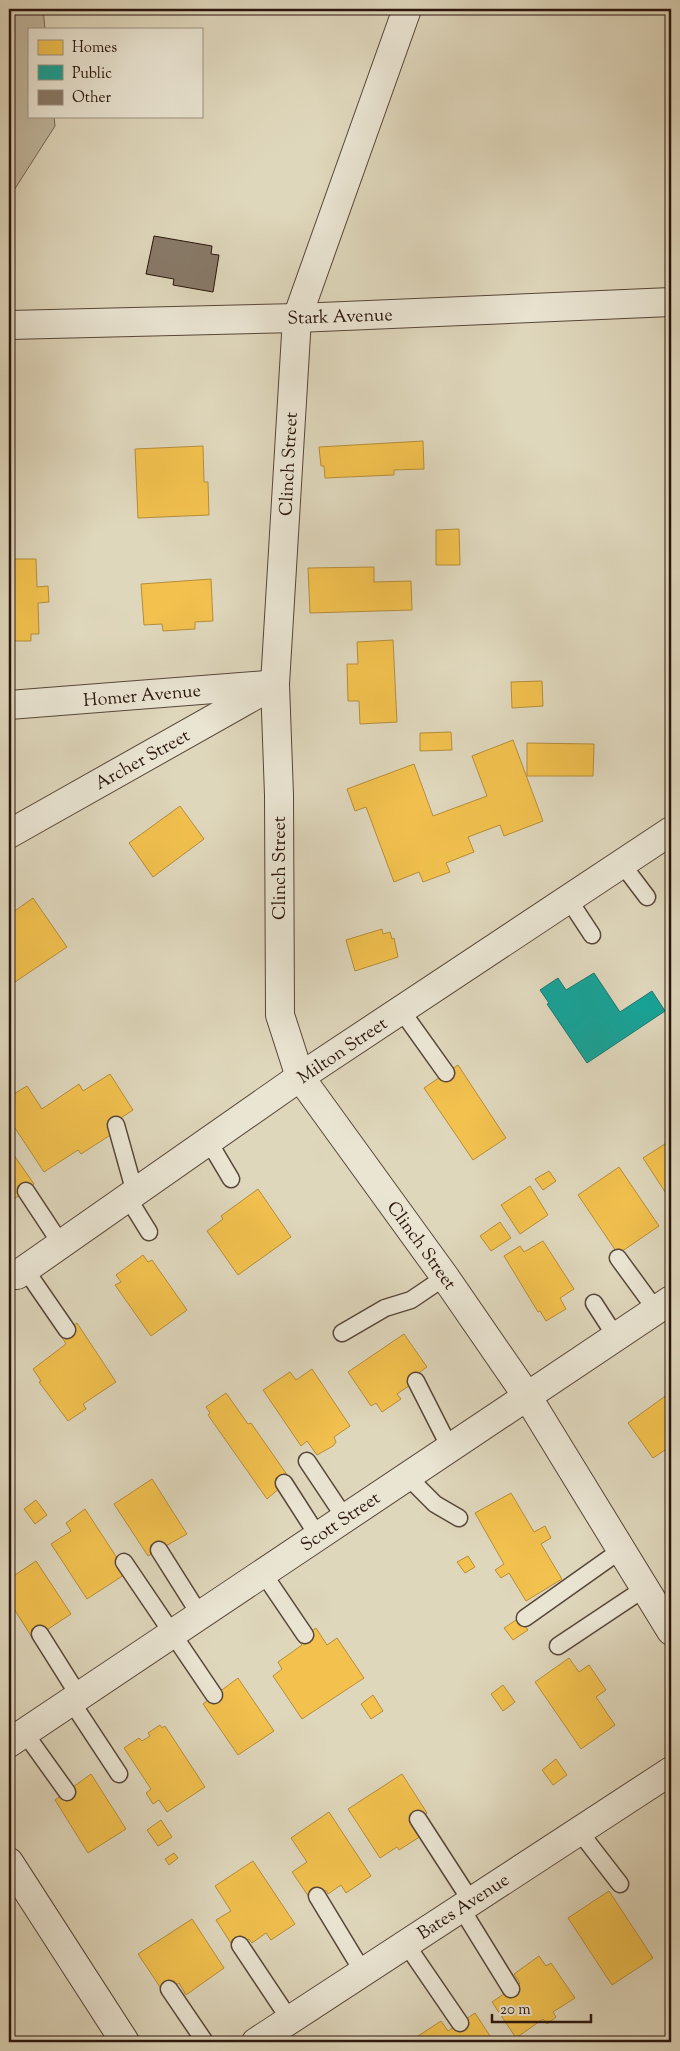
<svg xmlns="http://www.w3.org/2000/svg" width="680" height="2051" viewBox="0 0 680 2051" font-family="'Sorts Mill Goudy',serif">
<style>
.green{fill:#c0b69e;stroke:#756656}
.homes{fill:#f2c14e;stroke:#b68d3a}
.public{fill:#17a398;stroke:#1d786e}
.building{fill:#887a68;stroke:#2a150d}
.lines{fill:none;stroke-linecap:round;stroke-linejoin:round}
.service-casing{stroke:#574639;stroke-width:19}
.minor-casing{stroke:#574639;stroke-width:30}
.service{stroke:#eae5d3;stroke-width:16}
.minor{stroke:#eae5d3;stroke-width:28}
.labels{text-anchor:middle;stroke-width:5;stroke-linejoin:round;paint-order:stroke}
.street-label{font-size:18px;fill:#2a150d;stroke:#eae5d3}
</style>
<rect width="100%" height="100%" fill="#dfd7bc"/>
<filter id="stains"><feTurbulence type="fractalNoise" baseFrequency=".004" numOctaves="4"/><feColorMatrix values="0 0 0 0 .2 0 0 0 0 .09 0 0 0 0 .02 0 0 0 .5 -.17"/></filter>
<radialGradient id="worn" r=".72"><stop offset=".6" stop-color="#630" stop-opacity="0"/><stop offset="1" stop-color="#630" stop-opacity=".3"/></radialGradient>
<!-- green -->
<path class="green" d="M 9,9 L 43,9 L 45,29 L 29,29 L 29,116 L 54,116 L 55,126 L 9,198 Z"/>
<!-- homes -->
<g class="homes">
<path d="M 423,441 L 424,469 L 394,470 L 394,475 L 325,478 L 324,466 L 321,466 L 319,447 Z"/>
<path d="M 203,446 L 204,482 L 208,482 L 209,515 L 138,518 L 135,449 Z"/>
<path d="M 459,529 L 460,565 L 436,565 L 436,530 Z"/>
<path d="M 9,559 L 36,559 L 37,587 L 48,586 L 49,602 L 38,603 L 39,634 L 31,634 L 31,641 L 9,641 Z"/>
<path d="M 374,567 L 374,582 L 411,581 L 412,610 L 310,613 L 308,568 Z"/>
<path d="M 211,579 L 213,621 L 195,622 L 195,629 L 163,631 L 162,624 L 144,625 L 141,584 Z"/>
<path d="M 393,640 L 397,722 L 360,724 L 359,701 L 348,701 L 347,664 L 358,664 L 357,642 Z"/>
<path d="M 542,681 L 543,706 L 512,708 L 511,682 Z"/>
<path d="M 451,732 L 452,750 L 420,751 L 420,733 Z"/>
<path d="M 513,740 L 543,821 L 504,836 L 500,825 L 468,837 L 474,852 L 446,863 L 450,872 L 423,882 L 419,872 L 394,882 L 366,807 L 355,811 L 347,789 L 414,764 L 433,816 L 487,796 L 472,756 Z"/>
<path d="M 527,743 L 594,744 L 593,776 L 527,776 Z"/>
<path d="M 180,806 L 204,839 L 153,877 L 129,843 Z"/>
<path d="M 33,898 L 67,947 L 12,984 L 9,979 L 9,915 Z"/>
<path d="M 382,929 L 383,934 L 390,932 L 392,939 L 394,938 L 398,957 L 355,971 L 346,940 Z"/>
<path d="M 458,1065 L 506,1138 L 473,1160 L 424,1088 Z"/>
<path d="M 110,1074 L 133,1110 L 107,1127 L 112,1134 L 81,1154 L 78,1150 L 44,1172 L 9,1119 L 9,1097 L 27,1086 L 42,1109 L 79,1084 L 83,1091 Z"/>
<path d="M 671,1140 L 671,1201 L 643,1158 Z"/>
<path d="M 9,1148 L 34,1184 L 9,1203 Z"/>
<path d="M 619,1167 L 659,1226 L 618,1254 L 578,1195 Z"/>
<path d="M 549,1171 L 556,1181 L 543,1190 L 535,1179 Z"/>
<path d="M 530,1186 L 548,1215 L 520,1234 L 501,1205 Z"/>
<path d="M 258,1189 L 291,1237 L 238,1275 L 207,1231 L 223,1219 L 221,1216 Z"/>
<path d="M 500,1222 L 511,1238 L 491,1251 L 480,1236 Z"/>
<path d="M 543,1241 L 574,1289 L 560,1298 L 566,1309 L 546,1321 L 540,1311 L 538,1312 L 504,1256 L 520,1246 L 524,1252 Z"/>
<path d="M 143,1255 L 148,1262 L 152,1260 L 187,1310 L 151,1336 L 115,1285 L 121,1282 L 116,1275 Z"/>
<path d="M 77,1323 L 116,1382 L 83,1404 L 86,1409 L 68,1421 L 39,1382 L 41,1381 L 33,1369 L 66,1344 L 60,1334 Z"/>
<path d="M 404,1334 L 427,1367 L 410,1379 L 413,1383 L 397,1394 L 401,1399 L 382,1412 L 376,1403 L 371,1406 L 348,1372 Z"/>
<path d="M 312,1369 L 350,1426 L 334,1437 L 336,1442 L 333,1446 L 317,1455 L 307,1441 L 301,1446 L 263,1390 L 290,1372 L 296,1380 Z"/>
<path d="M 671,1392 L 671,1446 L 653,1458 L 628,1423 Z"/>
<path d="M 226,1393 L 248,1424 L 251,1423 L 290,1479 L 267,1499 L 208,1415 L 210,1413 L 206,1407 Z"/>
<path d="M 152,1479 L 187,1534 L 148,1556 L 114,1504 Z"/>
<path d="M 511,1493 L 534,1532 L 545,1526 L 551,1538 L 541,1544 L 562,1579 L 526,1601 L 509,1573 L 501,1578 L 495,1570 L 504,1564 L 475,1513 Z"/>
<path d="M 36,1500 L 47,1515 L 35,1524 L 24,1509 Z"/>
<path d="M 85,1509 L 127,1573 L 87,1599 L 51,1544 L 71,1531 L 66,1523 Z"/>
<path d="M 468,1556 L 475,1567 L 465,1573 L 457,1562 Z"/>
<path d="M 36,1561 L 71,1614 L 33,1639 L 9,1601 L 9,1579 Z"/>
<path d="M 519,1618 L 528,1630 L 513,1640 L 504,1628 Z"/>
<path d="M 316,1628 L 327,1645 L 337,1638 L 364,1678 L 302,1719 L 273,1676 L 282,1669 L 278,1662 L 302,1645 L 298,1640 Z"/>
<path d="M 569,1658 L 579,1672 L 589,1665 L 606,1690 L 596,1697 L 615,1725 L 581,1749 L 535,1682 Z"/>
<path d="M 238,1678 L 274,1731 L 238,1755 L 203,1704 Z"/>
<path d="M 503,1685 L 515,1702 L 503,1711 L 491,1694 Z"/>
<path d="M 373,1695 L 383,1711 L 371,1719 L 361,1704 Z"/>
<path d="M 160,1725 L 162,1728 L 165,1726 L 205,1787 L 167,1812 L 159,1800 L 153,1804 L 146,1793 L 151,1789 L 124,1748 L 139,1738 L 142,1741 L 150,1736 L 148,1733 Z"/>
<path d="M 556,1759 L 567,1775 L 553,1785 L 542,1770 Z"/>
<path d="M 91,1774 L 126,1829 L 88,1853 L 55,1800 Z"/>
<path d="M 402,1774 L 427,1813 L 412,1823 L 421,1836 L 399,1850 L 397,1847 L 380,1858 L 348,1809 Z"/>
<path d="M 329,1812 L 371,1876 L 346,1893 L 341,1885 L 328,1894 L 326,1890 L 311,1900 L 292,1872 L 307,1862 L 291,1838 Z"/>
<path d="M 161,1820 L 172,1837 L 158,1846 L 147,1830 Z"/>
<path d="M 174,1853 L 178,1858 L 169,1865 L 165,1859 Z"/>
<path d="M 253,1861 L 295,1924 L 271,1940 L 266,1933 L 252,1943 L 249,1939 L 234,1948 L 216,1920 L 231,1911 L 215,1886 Z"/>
<path d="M 609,1891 L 653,1958 L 612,1985 L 568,1918 Z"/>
<path d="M 192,1919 L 224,1968 L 186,1995 L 179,1983 L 164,1993 L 138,1954 Z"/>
<path d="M 539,1956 L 546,1966 L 551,1963 L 575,1998 L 553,2012 L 556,2017 L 547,2024 L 543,2019 L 516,2038 L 492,2002 L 520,1983 L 514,1974 Z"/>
<path d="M 475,2013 L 494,2042 L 418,2042 L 415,2038 L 441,2021 L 448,2031 Z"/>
</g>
<!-- public -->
<path class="public" d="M 594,973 L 620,1012 L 652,991 L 665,1011 L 587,1063 L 547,1004 L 549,1003 L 540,990 L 558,978 L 566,990 Z"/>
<!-- building -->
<path class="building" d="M 154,236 L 212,246 L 211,254 L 219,255 L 213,292 L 173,285 L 174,279 L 146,274 Z"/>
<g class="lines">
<defs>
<g id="service">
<path d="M 622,864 L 647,897"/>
<path d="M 569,900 L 592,935"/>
<path d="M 401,1010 L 446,1073"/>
<path d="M 116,1125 L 135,1193"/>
<path d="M 209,1142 L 231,1179"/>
<path d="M 26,1191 L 61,1244"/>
<path d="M 128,1198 L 149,1232"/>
<path d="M 618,1258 L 656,1310"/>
<path d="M 25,1269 L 67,1330"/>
<path d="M 594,1303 L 616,1337"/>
<path d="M 342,1333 L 385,1308 L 411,1300 L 445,1277"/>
<path d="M 416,1381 L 450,1448"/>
<path d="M 307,1461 L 345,1518"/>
<path d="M 407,1476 L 435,1504 L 459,1518"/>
<path d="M 284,1483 L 318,1536"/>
<path d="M 159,1550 L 200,1615"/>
<path d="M 124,1562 L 214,1695"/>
<path d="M 263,1573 L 305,1635"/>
<path d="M 525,1618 L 621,1550"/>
<path d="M 40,1634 L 79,1696"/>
<path d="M 558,1646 L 645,1588"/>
<path d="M 71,1701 L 119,1774"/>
<path d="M 24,1732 L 67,1792"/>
<path d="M 418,1819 L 471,1901"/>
<path d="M 579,1831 L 620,1884"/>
<path d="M 317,1896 L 363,1972"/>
<path d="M 461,1908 L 511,1989"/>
<path d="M 406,1944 L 460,2023"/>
<path d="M 240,1945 L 290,2020"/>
<path d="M 169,1989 L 205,2042"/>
</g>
<g id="minor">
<path d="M 407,9 L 297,318 L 275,684 L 279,795 L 280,1015 L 300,1077 L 445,1277 L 527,1396 L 671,1631"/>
<path d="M 9,325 L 297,318 L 671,302"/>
<path d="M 9,705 L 266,685"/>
<path d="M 9,834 L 275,684"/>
<path d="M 17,1275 L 300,1077 L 671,831"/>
<path d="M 9,1743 L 671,1300"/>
<path d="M 9,1862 L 125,2042"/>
<path d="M 256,2042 L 671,1771"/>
</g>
</defs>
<!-- service casing -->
<use href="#service" class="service-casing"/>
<!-- minor casing -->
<use href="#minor" class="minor-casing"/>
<!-- service -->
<use href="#service" class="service"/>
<!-- minor -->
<use href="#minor" class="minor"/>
</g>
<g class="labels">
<!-- street labels -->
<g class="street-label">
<text transform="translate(340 316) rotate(-2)" y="6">Stark Avenue</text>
<text transform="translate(288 464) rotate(-87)" y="6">Clinch Street</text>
<text transform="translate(142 695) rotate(-5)" y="6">Homer Avenue</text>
<text transform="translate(142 759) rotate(-29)" y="6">Archer Street</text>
<text transform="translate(279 868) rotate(-90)" y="6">Clinch Street</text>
<text transform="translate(342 1050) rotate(-34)" y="6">Milton Street</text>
<text transform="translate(422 1245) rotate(54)" y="6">Clinch Street</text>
<text transform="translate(340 1521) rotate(-34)" y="6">Scott Street</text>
<text transform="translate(463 1906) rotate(-33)" y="6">Bates Avenue</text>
</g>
</g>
<!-- margin -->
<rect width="680" height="2051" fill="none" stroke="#dfd7bc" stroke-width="30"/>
<rect x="10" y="10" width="660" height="2031" fill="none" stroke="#2a150d" stroke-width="2.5"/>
<rect x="15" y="15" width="650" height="2021" fill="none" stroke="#2a150d"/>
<!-- legend -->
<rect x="28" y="28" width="175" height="90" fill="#eae5d3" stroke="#9d9284"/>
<rect x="38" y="40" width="25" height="15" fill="#f2c14e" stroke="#9d9284"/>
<text x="72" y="52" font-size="15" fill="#2a150d">Homes</text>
<rect x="38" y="65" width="25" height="15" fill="#17a398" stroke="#9d9284"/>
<text x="72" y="78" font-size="15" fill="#2a150d">Public</text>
<rect x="38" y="90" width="25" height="15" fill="#887a68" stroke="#9d9284"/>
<text x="72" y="102" font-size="15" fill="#2a150d">Other</text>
<!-- scale -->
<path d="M492 2014v8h99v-8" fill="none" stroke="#2a150d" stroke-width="2.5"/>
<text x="500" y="2014" font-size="15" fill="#2a150d" stroke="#eae5d3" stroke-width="4" paint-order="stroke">20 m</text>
<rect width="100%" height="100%" filter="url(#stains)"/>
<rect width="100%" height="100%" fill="url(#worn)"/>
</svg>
